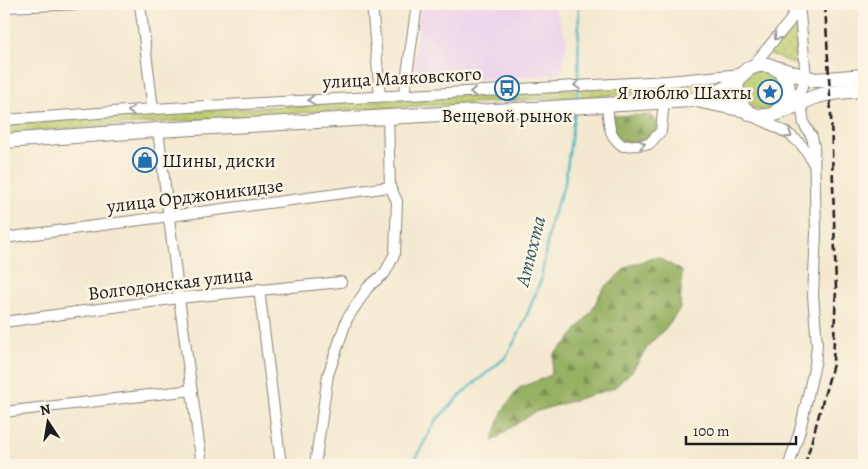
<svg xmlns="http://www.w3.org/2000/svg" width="868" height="469" viewBox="0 0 868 469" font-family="Alegreya,serif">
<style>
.built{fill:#ebd1eb}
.grass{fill:url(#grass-dots);stroke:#6e7546}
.forest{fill:url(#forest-firs);stroke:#5a6640}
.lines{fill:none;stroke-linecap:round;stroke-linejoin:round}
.stream{stroke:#4ab8c3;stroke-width:2.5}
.minor-casing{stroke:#888276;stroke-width:12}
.major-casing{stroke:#888276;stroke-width:16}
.minor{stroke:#fff;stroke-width:10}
.major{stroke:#fff;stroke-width:14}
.rail{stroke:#1c1c1c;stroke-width:2.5;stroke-dasharray:8 4;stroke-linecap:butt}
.oneway{stroke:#999}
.labels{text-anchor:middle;stroke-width:5;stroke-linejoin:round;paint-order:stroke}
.street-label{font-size:19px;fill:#1c1c1c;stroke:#fcf5e5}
.poi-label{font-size:19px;fill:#1c1c1c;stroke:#fcf5e5;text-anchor:end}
.water-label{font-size:20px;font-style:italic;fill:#2e5a5f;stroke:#fcf5e5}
</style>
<defs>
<pattern id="grass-dots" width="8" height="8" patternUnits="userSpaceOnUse" patternTransform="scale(1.25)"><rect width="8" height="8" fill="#bfce71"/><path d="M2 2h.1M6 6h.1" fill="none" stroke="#a4b061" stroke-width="1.8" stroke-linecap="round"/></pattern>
<pattern id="forest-firs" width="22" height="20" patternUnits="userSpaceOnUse" patternTransform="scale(1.25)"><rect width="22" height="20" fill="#97b163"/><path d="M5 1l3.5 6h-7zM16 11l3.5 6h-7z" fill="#7a8f51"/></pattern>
</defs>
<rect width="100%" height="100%" fill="#fcf5e5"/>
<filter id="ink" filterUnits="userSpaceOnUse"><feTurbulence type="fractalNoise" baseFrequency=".02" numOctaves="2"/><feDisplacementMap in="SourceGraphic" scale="10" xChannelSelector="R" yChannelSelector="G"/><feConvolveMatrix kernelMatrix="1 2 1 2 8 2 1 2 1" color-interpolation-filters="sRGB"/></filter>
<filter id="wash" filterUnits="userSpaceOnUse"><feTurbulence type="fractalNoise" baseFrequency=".0096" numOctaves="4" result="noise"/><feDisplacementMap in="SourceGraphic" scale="20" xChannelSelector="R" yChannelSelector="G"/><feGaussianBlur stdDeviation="1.12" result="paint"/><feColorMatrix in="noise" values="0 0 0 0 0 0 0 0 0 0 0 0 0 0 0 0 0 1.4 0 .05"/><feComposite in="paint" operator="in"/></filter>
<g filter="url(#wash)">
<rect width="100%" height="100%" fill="#f4e9d0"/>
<!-- built -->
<path class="built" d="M 421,4 L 554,4 L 567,42 L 561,74 L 411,83 Z"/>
<!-- grass -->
<g class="grass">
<path d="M 797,21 L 796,65 L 767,53 Z"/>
<circle cx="762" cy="90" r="20"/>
<path d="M 717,80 L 694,89 L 645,93 L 312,112 L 4,133 L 4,124 L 83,118 Z"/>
</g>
<!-- forest -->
<g class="forest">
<path d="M 650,115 L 656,120 L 657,131 L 648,142 L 626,143 L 615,138 L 612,116 Z"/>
<path d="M 657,257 L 682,271 L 680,309 L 665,329 L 649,345 L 632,371 L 614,388 L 535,412 L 510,428 L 492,442 L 502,412 L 519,388 L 551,375 L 554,354 L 567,342 L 591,312 L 602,290 L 628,266 Z"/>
</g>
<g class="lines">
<!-- stream -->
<g class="stream">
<path d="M 578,82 L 579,4"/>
<path d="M 576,102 L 577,88"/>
<path d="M 412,465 L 436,420 L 465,391 L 506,357 L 522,327 L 541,280 L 551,220 L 565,183 L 575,110"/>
</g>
</g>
</g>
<g filter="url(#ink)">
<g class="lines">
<defs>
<g id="minor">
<path d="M 140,4 L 153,109"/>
<path d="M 372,4 L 380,96"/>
<path d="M 4,7 L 83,4"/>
<path d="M 751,68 L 790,21 L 798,5"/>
<path d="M 404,95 L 417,4"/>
<path d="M 607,104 C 609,122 607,135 623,146 L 649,144 L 661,131 L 664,101"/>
<path d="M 783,107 L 801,90 L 806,77 L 799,4"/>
<path d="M 756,117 C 781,130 801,136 813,163"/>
<path d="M 4,120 L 153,109 L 668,81 L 742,74"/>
<path d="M 158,130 L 179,298 L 202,465"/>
<path d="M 4,238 L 390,187"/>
<path d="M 259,289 L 281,465"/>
<path d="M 4,322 L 179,298 L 341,282"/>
<path d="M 4,412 L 192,390"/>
<path d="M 315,465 L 328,375 L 347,319 L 368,287 L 385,273 L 395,253 L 397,201 L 390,187 L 388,117"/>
<path d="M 789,465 L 800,430 L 815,364 L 817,345 L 813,295 L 816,233 L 814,146 L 812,137 L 804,124 L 801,103"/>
</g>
<g id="major">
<path d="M 776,68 L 815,80 L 864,76"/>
<path d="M 701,101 L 745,110"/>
<path d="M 774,114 C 804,92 780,55 752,67 C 745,70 739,77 737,84 C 735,92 737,100 742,106 C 761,131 793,104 815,97 C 830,92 848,91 864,90"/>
<path d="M 4,141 L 158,130 L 691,100 C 715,95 725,92 742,74"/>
</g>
</defs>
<!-- minor casing -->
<use href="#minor" class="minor-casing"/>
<!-- major casing -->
<use href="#major" class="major-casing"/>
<!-- minor -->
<use href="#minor" class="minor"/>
<!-- major -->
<use href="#major" class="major"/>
<!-- rail -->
<path class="rail" d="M 805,465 L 833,364 L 836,289 L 831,114 L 825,4"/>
</g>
<!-- one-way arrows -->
<defs><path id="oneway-chevron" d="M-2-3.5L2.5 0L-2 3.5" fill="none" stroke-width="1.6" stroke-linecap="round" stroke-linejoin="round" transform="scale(1.25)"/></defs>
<g class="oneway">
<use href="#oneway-chevron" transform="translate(777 37) rotate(130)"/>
<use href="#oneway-chevron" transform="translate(577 85) rotate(177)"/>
<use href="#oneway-chevron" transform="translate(473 92) rotate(177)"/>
<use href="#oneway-chevron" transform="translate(311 100) rotate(177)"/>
<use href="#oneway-chevron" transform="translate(131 111) rotate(176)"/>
<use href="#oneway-chevron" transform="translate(789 135) rotate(32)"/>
<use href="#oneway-chevron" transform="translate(642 144) rotate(-8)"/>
</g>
</g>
<!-- icons -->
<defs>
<symbol id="bus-ring" viewBox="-11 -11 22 22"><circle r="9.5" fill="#fcf5e5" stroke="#1f6fb2" stroke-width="1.5"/><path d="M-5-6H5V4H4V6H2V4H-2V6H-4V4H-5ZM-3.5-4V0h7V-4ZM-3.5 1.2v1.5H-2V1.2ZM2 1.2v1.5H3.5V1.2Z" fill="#1f6fb2"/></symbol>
<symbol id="sight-ring" viewBox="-11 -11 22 22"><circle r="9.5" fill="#fcf5e5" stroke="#1f6fb2" stroke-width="1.5"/><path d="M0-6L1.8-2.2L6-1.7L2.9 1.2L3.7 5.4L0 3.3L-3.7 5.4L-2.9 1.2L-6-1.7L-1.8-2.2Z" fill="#1f6fb2"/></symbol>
<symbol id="shop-ring" viewBox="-11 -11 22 22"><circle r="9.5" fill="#fcf5e5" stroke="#1f6fb2" stroke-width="1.5"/><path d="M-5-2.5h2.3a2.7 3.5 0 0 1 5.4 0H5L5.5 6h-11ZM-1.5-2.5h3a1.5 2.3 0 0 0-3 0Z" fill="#1f6fb2"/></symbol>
</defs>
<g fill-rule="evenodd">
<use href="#bus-ring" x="493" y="74" width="28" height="28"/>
<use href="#sight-ring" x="756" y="78" width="28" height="28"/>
<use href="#shop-ring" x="131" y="146" width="28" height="28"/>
</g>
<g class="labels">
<!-- street labels -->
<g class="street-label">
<text transform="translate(402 77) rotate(-3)" y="7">улица Маяковского</text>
<text transform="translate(195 195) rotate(-7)" y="7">улица Орджоникидзе</text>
<text transform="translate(170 283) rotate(-7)" y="7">Волгодонская улица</text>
</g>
<!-- poi labels -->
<g class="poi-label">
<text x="752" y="99">Я люблю Шахты</text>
<text x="507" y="122" text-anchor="middle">Вещевой рынок</text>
<text x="162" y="167" text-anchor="start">Шины, диски</text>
</g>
<!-- water labels -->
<g class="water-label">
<text transform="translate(530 251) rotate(-76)" y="7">Атюхта</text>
</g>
</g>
<!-- margin -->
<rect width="868" height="469" fill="none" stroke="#fcf5e5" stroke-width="20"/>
<!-- north arrow -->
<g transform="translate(48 422) rotate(348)" stroke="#fcf5e5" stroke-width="4" paint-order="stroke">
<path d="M0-4L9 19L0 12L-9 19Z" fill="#1c1c1c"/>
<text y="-8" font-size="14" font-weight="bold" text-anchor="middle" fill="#1c1c1c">N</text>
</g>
<!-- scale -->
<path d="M686 436v8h110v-8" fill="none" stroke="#1c1c1c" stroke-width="2.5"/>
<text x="693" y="436" font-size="15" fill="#1c1c1c" stroke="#fcf5e5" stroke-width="4" paint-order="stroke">100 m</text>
</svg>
